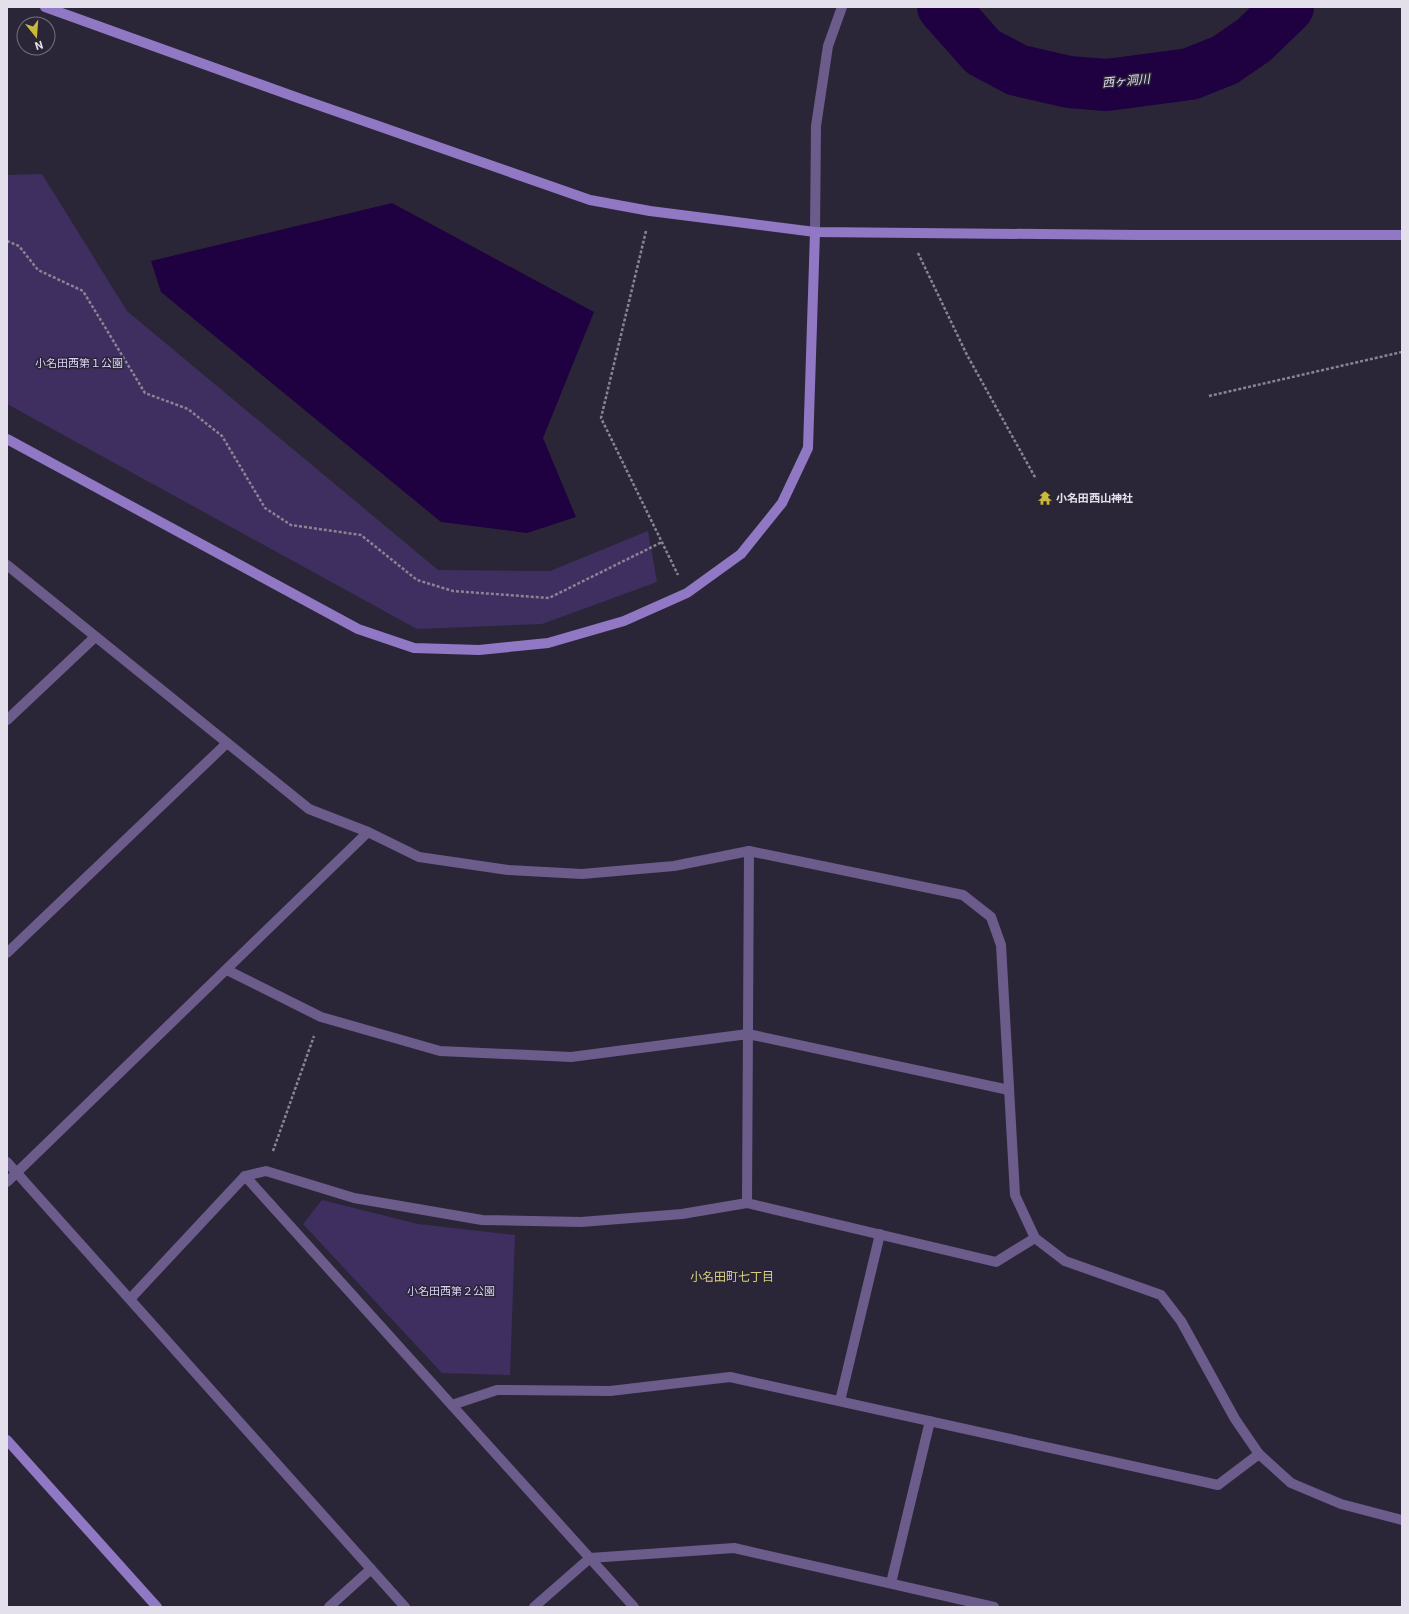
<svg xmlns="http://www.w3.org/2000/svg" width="1409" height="1614" viewBox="0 0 1409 1614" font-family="Roboto,'Noto Sans JP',sans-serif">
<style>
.green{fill:#3f2e60}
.water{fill:#1f0041}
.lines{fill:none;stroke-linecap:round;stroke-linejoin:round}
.river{stroke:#1f0041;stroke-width:52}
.path{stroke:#888492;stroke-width:2.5;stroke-dasharray:3 2;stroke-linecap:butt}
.street{stroke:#6b5c8c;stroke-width:10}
.secondary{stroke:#9078c5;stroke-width:10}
.labels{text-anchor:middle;stroke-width:3;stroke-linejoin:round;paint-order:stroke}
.park-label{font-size:11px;fill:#dcd1f9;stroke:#2b2637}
.poi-label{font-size:11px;font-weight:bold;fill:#e3e0ec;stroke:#2b2637;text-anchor:start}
.water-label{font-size:12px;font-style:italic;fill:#e2ddf1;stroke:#2b2637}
.neighbourhood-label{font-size:12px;fill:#d9cf81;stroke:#2b2637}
</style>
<rect width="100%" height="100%" fill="#2b2637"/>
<!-- green -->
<g class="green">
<path d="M 42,174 L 127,311 L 438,570 L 550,571 L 648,531 L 657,582 L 542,624 L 417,629 L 7,404 L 7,175 Z"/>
<path d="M 322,1200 L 418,1224 L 515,1235 L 510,1375 L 442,1373 L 303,1224 Z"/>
</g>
<!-- water -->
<path class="water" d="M 392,203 L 594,312 L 543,438 L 576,517 L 527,533 L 441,522 L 161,292 L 151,261 Z"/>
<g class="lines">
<!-- river -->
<path class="river" d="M 943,7 L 983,52 L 1017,70 L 1069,82 L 1107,85 L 1190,74 L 1225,60 L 1254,40 L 1288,7"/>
<!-- path -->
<g class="path">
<path d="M 646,231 L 601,418 L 678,575"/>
<path d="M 7,241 L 19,246 L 38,270 L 83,291 L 145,393 L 188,409 L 222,436 L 265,508 L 291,525 L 361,535 L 417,580 L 453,591 L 549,598 L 662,542"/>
<path d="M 918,253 L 967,355 L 1036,479"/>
<path d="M 1209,396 L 1402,352"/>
<path d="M 273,1151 L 314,1036"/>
</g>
<!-- street -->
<g class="street">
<path d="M 815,232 L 816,126 L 828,46 L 842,7"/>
<path d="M 7,565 L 309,809 L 368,832 L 419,857 L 508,870 L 582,874 L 674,866 L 749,851 L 747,1203"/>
<path d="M 7,720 L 95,637"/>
<path d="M 749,851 L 963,895 L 991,917 L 1001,945 L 1015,1195 L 1035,1238 L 1065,1261 L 1161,1295 L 1181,1321 L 1235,1419 L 1259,1454 L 1291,1483 L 1341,1504 L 1402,1520"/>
<path d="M 7,953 L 227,743"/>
<path d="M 227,970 L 321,1017 L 440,1051 L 571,1057 L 748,1034 L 1009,1090"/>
<path d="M 7,1162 L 405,1607"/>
<path d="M 245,1176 L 634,1607"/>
<path d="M 7,1182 L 368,832"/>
<path d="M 130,1299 L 245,1176 L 266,1171 L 354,1198 L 482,1220 L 581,1222 L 682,1214 L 747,1203 L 996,1262 L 1035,1238"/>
<path d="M 840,1401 L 880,1234"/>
<path d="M 452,1405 L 497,1390 L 610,1391 L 730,1377 L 1218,1485 L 1259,1454"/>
<path d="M 891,1583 L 930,1421"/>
<path d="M 329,1607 L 371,1569"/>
<path d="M 534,1607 L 590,1558 L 734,1548 L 994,1607"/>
</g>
<!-- secondary -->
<g class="secondary">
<path d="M 45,7 L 301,99 L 590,200 L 650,211 L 815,232 L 1139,235 L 1402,235"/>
<path d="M 7,439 L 358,629 L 414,648 L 479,650 L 548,643 L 624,621 L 687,593 L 741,554 L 782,503 L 808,448 L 815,232"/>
<path d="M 7,1440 L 157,1607"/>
</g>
</g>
<!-- icons -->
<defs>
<symbol id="temple-bare" viewBox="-9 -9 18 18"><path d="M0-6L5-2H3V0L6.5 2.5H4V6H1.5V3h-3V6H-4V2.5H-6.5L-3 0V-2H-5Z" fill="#caba3a" stroke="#2b2637" stroke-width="2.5" paint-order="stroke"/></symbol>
</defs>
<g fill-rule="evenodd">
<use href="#temple-bare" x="1035" y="488" width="20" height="20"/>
</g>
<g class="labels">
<!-- park labels -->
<g class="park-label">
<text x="79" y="367">小名田西第１公園</text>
<text x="451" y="1295">小名田西第２公園</text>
</g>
<!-- poi labels -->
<g class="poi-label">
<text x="1056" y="502">小名田西山神社</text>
</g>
<!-- water labels -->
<g class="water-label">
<text transform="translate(1126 81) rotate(-5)" y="4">西ヶ洞川</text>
</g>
<!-- neighbourhood labels -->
<g class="neighbourhood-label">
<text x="732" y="1281">小名田町七丁目</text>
</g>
</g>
<!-- border -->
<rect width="1409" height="1614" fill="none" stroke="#e3e0ec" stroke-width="16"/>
<!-- north arrow -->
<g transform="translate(36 36) rotate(163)"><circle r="19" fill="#2b2637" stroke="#75707f"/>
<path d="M0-3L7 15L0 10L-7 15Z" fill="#caba3a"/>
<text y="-6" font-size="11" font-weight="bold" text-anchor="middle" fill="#e3e0ec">N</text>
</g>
</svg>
